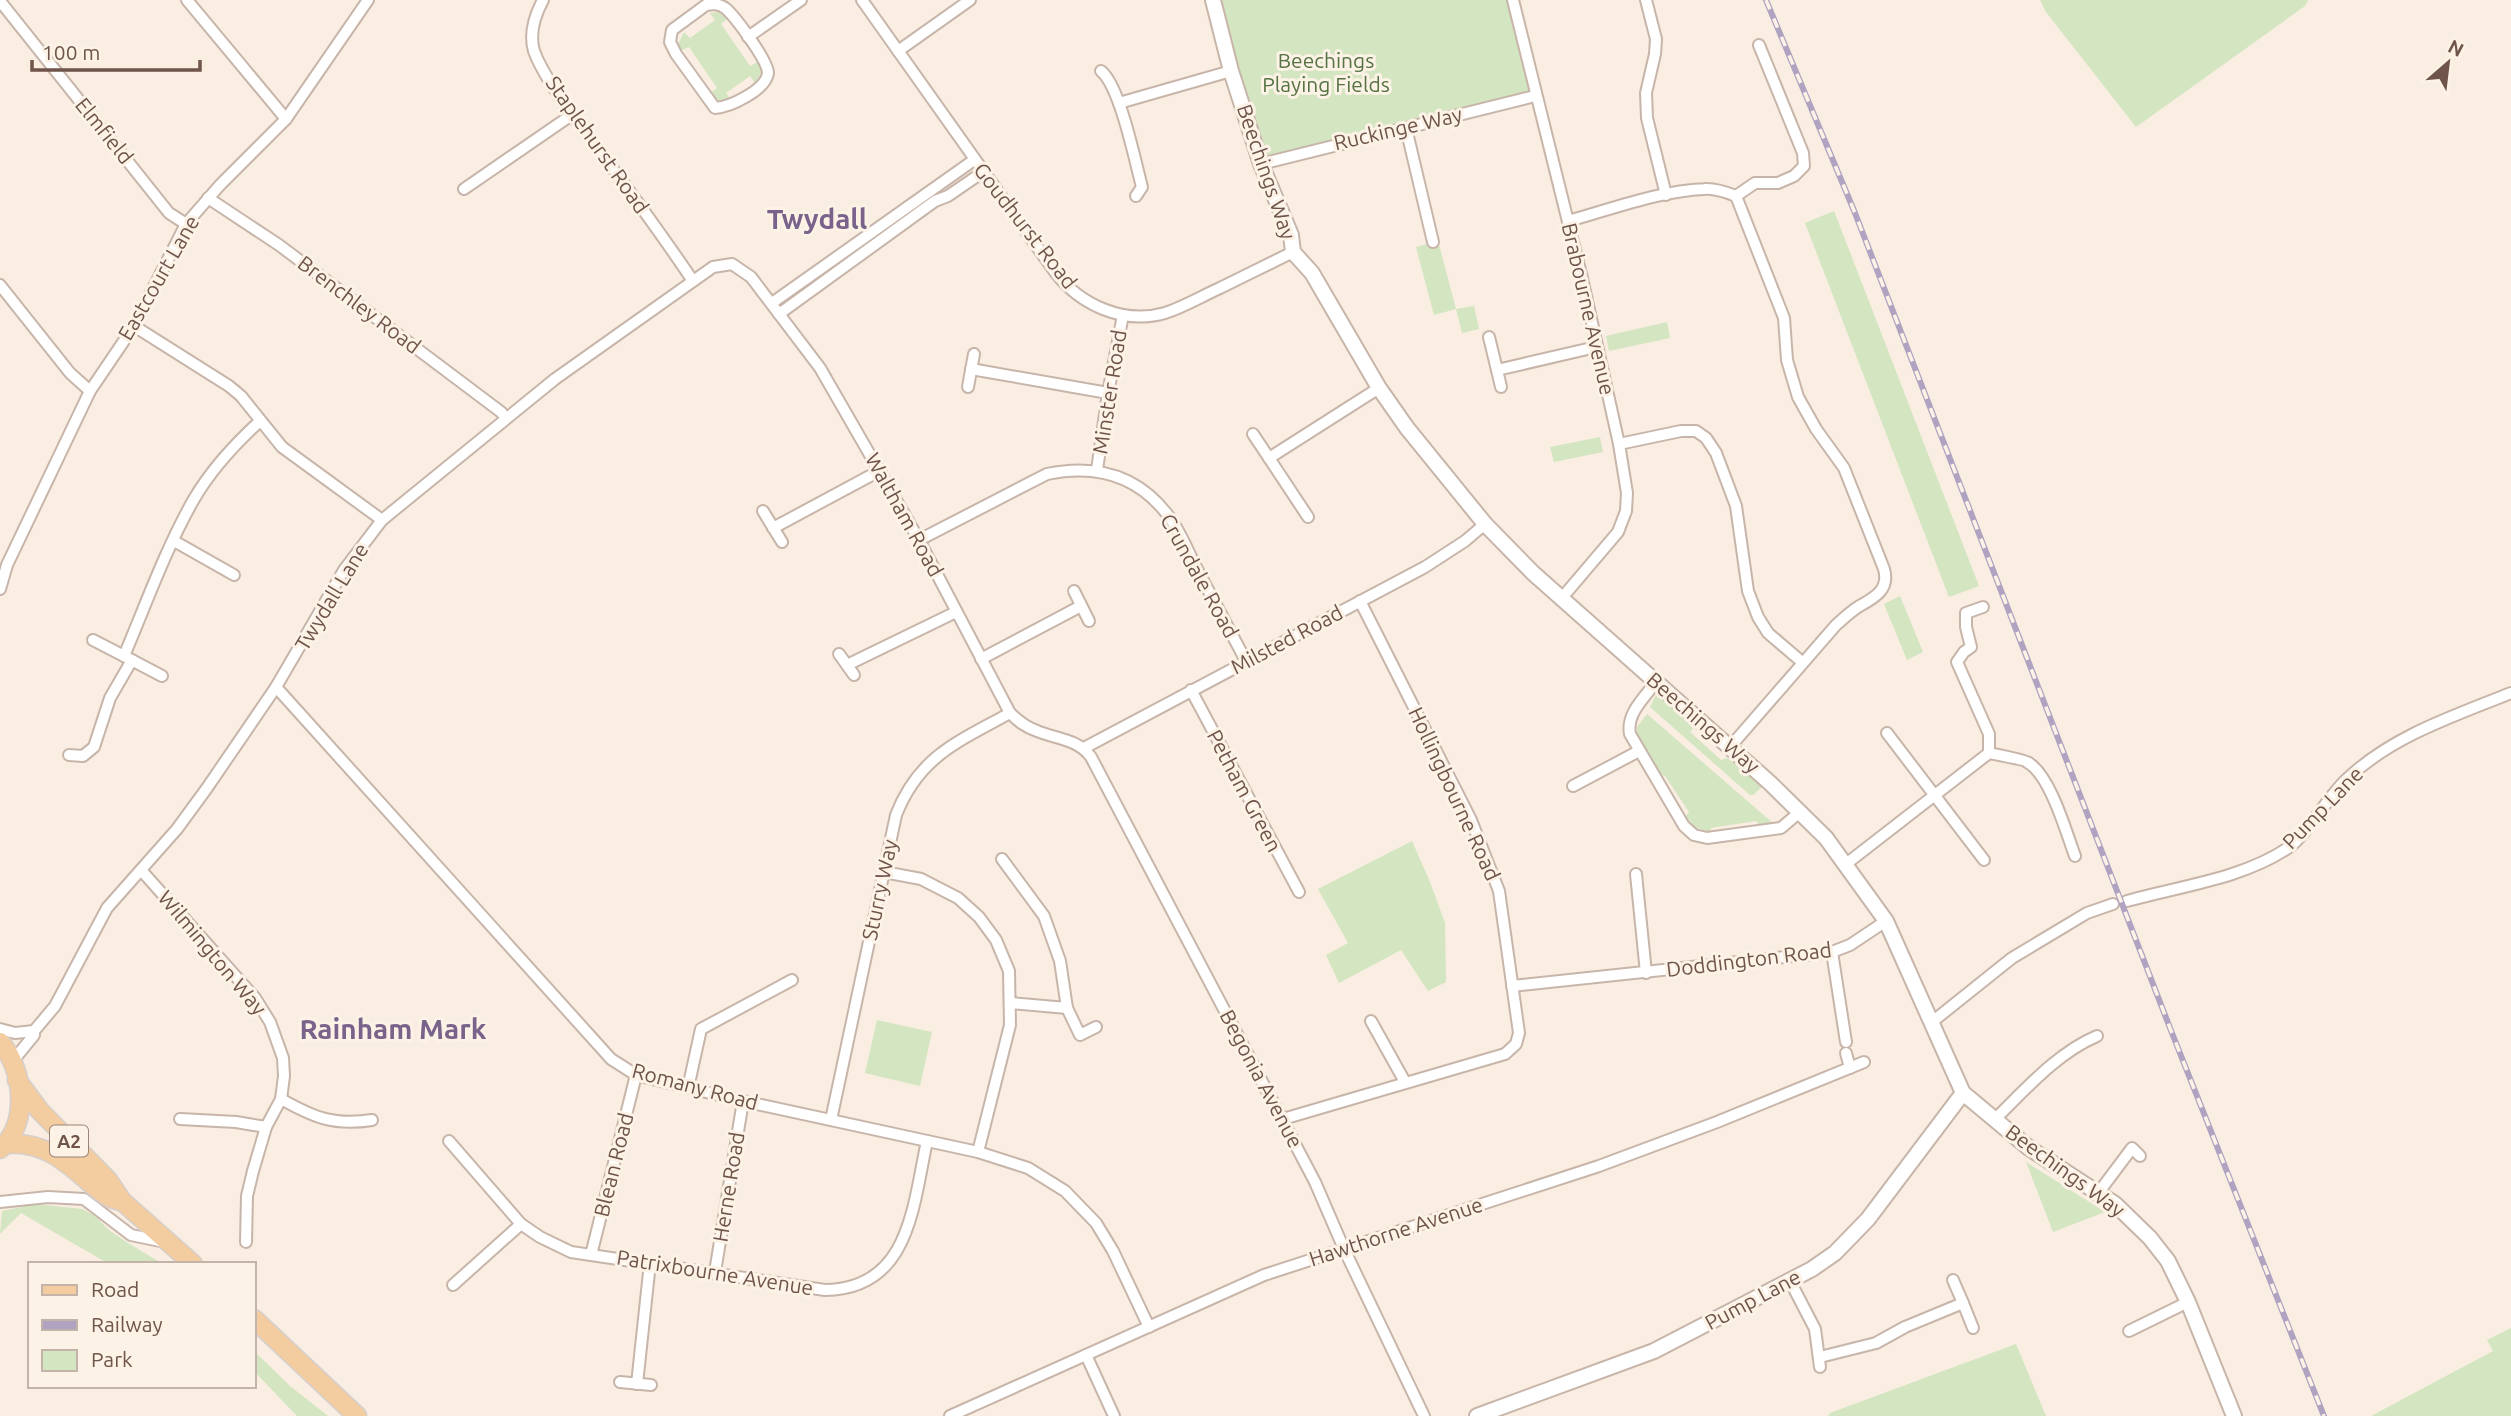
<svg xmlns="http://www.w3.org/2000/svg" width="2511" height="1416" viewBox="0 0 2511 1416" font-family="Ubuntu,sans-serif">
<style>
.green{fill:#d3e5c1}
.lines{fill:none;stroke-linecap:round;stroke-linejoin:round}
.minor-casing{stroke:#c8b5aa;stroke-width:14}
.tertiary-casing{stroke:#c8b5aa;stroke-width:18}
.primary-casing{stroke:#d6cfcd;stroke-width:21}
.minor{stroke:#fff;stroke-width:10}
.tertiary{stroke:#fff;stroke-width:14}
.primary{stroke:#f3cc9f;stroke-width:18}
.rail-casing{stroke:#b0a2c1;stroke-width:6}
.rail{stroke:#fdf2e6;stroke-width:3.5;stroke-dasharray:10;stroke-linecap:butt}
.labels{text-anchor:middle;stroke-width:6;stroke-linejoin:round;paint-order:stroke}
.shield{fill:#fdf2e6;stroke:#99837a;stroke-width:2}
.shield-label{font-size:19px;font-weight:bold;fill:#6e544b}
.park-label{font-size:21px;fill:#557344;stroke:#fdf2e6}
.street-label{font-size:21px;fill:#6e544b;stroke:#fdf2e6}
.district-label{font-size:28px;font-weight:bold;fill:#7a638b;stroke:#fdf2e6}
</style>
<rect width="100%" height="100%" fill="#f9eee1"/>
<!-- green -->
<g class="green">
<path d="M 1213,0 L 1513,0 L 1535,96 L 1261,164 Z"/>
<path d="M 2040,0 L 2308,0 L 2305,6 L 2136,127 L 2046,12 Z"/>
<path d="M 718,12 L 728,18 L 721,24 L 750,66 L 758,62 L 762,72 L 755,83 L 750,76 L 726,93 L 731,100 C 722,103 716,101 710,93 L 717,88 L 689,47 L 680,51 L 677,46 L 684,32 L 690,38 L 715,20 L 710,13 Z"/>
<path d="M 1834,211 L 1979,586 L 1949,597 L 1805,223 Z"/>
<path d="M 1438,241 L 1456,309 L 1474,306 L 1479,329 L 1462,333 L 1456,309 L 1434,315 L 1416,247 Z"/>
<path d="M 1667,322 L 1670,338 L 1609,351 L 1606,336 Z"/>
<path d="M 1600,437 L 1603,452 L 1554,462 L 1550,447 Z"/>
<path d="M 1900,596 L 1923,652 L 1907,660 L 1884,604 Z"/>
<path d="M 1658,691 L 1682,713 L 1693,729 L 1690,732 L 1721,760 L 1727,758 L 1763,786 L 1753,795 L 1750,795 L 1650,707 Z"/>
<path d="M 1647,714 L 1774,824 L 1761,827 L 1756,821 L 1711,828 L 1710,832 L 1694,827 L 1686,816 L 1689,812 L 1665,776 L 1659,774 L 1637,734 L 1637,727 Z"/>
<path d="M 1412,841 L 1430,882 L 1445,923 L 1446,982 L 1428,991 L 1401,950 L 1339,983 L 1326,955 L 1348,943 L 1318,889 Z"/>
<path d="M 877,1020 L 932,1032 L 920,1086 L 865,1073 Z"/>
<path d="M 2026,1162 L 2105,1212 L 2053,1232 Z"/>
<path d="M 36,1204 L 82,1209 L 94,1215 L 109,1230 L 128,1243 L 163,1264 L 109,1264 L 21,1213 L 0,1234 L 2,1211 Z"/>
<path d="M 2511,1328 L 2511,1416 L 2371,1416 L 2493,1351 L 2487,1340 Z"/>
<path d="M 2016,1344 L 2046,1416 L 1828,1416 L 1830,1413 Z"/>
<path d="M 254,1351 L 290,1386 L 328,1416 L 297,1416 L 254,1371 Z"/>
</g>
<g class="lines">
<defs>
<g id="minor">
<path d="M 187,0 L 286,119"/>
<path d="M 543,0 C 535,15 529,34 534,51 C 543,77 578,123 596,146 C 629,190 662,235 693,281"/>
<path d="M 862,0 L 1055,272 C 1080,305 1124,325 1165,313 C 1184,307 1202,296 1220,288 C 1244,276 1269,264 1293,252"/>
<path d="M 1513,0 L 1582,278 L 1619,444 L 1627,493 L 1626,511 L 1618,532 L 1561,599"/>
<path d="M 1646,0 L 1656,39 L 1655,54 L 1646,93 L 1647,118 L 1666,195"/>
<path d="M 0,1 L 169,213 L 186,224"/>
<path d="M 714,4 C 719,5 721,5 725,8 C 735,16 768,61 768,73 C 766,90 730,107 715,108 L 676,54 L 670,42 L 672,30 L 706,5 Z"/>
<path d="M 748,37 L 801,0"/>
<path d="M 898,51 L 970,0"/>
<path d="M 1101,71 C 1120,86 1135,161 1142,187 L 1136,196"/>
<path d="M 1119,103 L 1231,71"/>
<path d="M 1406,128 L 1433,242"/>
<path d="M 1261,164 L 1535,96"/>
<path d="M 464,189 L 573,114"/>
<path d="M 1736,196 L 1755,183 L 1778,183 L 1794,176 L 1804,166 L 1803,153 L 1759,45"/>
<path d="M 208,198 L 279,245 L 501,412 L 506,418"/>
<path d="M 1568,221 C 1612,209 1659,191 1704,189 C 1715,188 1726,192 1736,196 L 1784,318 L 1787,360 L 1798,397 L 1816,429 L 1844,468 L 1884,569 C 1890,590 1874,598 1858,607 C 1850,612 1843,619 1836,625 L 1730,747"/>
<path d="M 0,285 L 70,373 L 90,391"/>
<path d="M 772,303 L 974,160"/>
<path d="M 779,314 L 935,201 L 948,196 L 983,172"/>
<path d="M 134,326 L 229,386 L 241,396 L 282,447 L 382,520"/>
<path d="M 1489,337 L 1497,370 L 1596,347"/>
<path d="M 971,369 L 1108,393"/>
<path d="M 1497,370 L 1501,387"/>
<path d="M 968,387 L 974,354"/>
<path d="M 1253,434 L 1269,458"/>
<path d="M 1619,444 L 1681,431 L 1696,431 L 1706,438 L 1716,453 L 1736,506 L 1748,591 L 1758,617 L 1768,633 L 1802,662"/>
<path d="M 1097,470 L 1108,393 L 1123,315"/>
<path d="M 763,511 L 782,542"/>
<path d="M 1308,517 L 1269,458 L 1379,388"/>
<path d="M 773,528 L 881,470"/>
<path d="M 919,540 L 1047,474 C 1095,464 1136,474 1167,514 C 1180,530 1188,552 1198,571 C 1214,601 1230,631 1246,661"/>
<path d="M 174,541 L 234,575"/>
<path d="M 0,589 L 7,565 L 90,391 L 134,326 L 186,224 L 220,185 L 286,119 L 368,0"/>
<path d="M 1074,591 L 1089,621"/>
<path d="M 1983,607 L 1966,613 L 1966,627 L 1971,647 L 1964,652 L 1957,662 L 1989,734 L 1989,753"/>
<path d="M 93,640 L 124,656"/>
<path d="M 839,654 L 854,675"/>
<path d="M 981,659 L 1081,606"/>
<path d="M 847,665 L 956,612"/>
<path d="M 162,676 L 124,656 C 146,604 166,548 194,499 C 211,470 236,443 260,421"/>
<path d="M 1656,682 C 1644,698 1626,714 1630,734 L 1684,826 L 1694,835 L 1707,838 L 1781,828 L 1801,811"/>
<path d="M 276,687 L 611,1059 L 636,1075 L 743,1101 L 978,1152 L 1028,1168 L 1065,1191 L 1096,1223 L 1113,1251 L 1149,1327"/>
<path d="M 1191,690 L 1299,892"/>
<path d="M 1887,733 L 1984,860"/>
<path d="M 1084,748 L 1425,567 L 1465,541 L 1485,524"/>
<path d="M 1989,753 C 1994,754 2025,760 2027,762 C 2050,774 2066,832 2075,856"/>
<path d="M 69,755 L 83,756 L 94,747 L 110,698 L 132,660"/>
<path d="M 1573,786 L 1639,751"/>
<path d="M 1002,859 L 1044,916 L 1060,961 L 1067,1008 L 1011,1003"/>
<path d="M 1846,864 L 1989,753"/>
<path d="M 141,870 L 255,998 L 270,1022 L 283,1058 L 284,1076 L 281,1099 L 266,1127 L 253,1171 L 247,1196 L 246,1242"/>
<path d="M 884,872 L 921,879 L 958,898 L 979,917 L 996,940 L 1009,971 L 1010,1025 L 978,1152"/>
<path d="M 1636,874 L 1646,973"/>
<path d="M 2127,901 C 2180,886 2242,879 2288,848 C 2307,835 2328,796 2347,779 C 2392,736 2454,716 2511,693"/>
<path d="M 1832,952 L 1846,1042"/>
<path d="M 1512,986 L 1832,952 L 1850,945 L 1886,921"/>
<path d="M 1067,1008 L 1080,1035 L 1096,1027"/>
<path d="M 1371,1021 L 1405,1082"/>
<path d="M 1932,1022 L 2012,958 L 2087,913 L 2113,904"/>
<path d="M 0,1029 L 15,1033 L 34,1031"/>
<path d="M 1846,1053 L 1850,1068"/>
<path d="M 12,1062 L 34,1035 L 34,1031 L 55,1006 L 107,908 L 177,829 L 207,788 L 276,687 L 344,570 L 382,520 L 555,379 L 713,267 L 732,264 L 751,277 L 820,368 L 919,540 L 1010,713 C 1018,721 1025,727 1037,731 C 1056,739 1078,739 1091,757 L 1315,1182 L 1344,1249 L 1424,1416"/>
<path d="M 688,1088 L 701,1029 L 792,980"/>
<path d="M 281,1099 C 313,1117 333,1126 372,1120"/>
<path d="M 180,1119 L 236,1122 L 266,1127"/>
<path d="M 1283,1119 L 1505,1054 L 1516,1044 L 1519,1033 L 1499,891 L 1471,820 L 1360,601"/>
<path d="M 1995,1119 C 2026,1089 2057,1053 2097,1036"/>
<path d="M 831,1120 L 896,815 C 919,756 958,742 1010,713"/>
<path d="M 449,1141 L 521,1224 L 540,1237 L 571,1252 L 825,1290 C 910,1289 913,1205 927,1141"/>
<path d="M 2099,1192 L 2132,1148 L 2140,1156"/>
<path d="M 0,1202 L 48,1197 L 84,1199 L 131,1235 L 165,1242"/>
<path d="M 591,1255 L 636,1075"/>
<path d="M 715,1272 L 743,1101"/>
<path d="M 1790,1281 L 1815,1329 L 1820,1367"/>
<path d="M 453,1285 L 521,1224"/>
<path d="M 1963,1303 L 1973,1328"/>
<path d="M 2129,1331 L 2188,1302"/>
<path d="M 1086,1355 L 1114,1416"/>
<path d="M 1820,1357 L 1876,1343 L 1905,1327 L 1963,1303 L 1953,1280"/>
<path d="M 620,1382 L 651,1385"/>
<path d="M 637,1384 L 650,1263"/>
<path d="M 950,1416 L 1264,1275 L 1599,1166 L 1717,1122 L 1864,1062"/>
</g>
<g id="tertiary">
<path d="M 1213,0 L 1231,71 L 1261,164 L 1291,235 L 1293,252 L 1312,273 L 1379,388 L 1407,428 L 1485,524 L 1533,573 L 1770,783 L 1826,838 L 1886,921 L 1963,1093 L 2029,1148 L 2115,1204 L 2150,1238 L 2168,1261 L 2188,1302 L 2234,1416"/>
<path d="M 1477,1416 L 1654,1351 L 1812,1269 L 1835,1253 L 1868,1219 L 1963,1093"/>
</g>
<g id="primary">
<path d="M 0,1042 C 24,1069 30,1124 0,1149"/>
<path d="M 17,1080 L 40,1111 L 108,1180 L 122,1201 L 193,1264"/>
<path d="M 7,1144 C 42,1141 64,1160 89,1182 C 101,1192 108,1199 122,1201"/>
<path d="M 254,1319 L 357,1416"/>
</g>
</defs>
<!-- minor casing -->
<use href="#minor" class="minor-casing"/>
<!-- tertiary casing -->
<use href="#tertiary" class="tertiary-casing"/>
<!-- primary casing -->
<use href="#primary" class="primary-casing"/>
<!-- minor -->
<use href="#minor" class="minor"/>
<!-- tertiary -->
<use href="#tertiary" class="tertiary"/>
<!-- primary -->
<use href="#primary" class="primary"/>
<defs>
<path id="rail" d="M 1766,0 L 1855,213 L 2170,1028 L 2324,1416"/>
</defs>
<!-- rail casing -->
<use href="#rail" class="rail-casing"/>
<!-- rail -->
<use href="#rail" class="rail"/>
</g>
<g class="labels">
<!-- shield labels -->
<rect class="shield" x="50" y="1125.5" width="38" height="31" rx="5"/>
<g class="shield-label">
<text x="69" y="1148">A2</text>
</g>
<!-- park labels -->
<g class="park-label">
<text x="1326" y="68">Beechings<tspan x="1326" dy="24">Playing Fields</tspan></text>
</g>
<!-- street labels -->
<g class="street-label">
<text transform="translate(1398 129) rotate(-13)" y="7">Ruckinge Way</text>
<text transform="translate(104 131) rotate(51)" y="7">Elmfield</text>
<text transform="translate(597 145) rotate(55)" y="7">Staplehurst Road</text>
<text transform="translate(1266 172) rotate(71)" y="7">Beechings Way</text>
<text transform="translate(1025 226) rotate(52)" y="7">Goudhurst Road</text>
<text transform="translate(159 278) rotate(-60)" y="7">Eastcourt Lane</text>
<text transform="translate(359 305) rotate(37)" y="7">Brenchley Road</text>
<text transform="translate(1588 309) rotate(77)" y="7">Brabourne Avenue</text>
<text transform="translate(1110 392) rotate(-81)" y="7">Minster Road</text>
<text transform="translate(904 515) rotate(61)" y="7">Waltham Road</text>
<text transform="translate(1199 576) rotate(61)" y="7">Crundale Road</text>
<text transform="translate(332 597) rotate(-59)" y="7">Twydall Lane</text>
<text transform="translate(1287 640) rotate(-28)" y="7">Milsted Road</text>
<text transform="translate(1703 723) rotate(41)" y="7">Beechings Way</text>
<text transform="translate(1244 791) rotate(62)" y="7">Petham Green</text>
<text transform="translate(1454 794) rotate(65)" y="7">Hollingbourne Road</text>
<text transform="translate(2323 808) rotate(-46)" y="7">Pump Lane</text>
<text transform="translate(880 890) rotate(-78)" y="7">Sturry Way</text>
<text transform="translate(212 953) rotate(50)" y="7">Wilmington Way</text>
<text transform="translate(1749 960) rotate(-7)" y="7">Doddington Road</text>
<text transform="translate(1261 1079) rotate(62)" y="7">Begonia Avenue</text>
<text transform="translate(695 1087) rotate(15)" y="7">Romany Road</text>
<text transform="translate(614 1165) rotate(-76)" y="7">Blean Road</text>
<text transform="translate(2065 1171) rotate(36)" y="7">Beechings Way</text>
<text transform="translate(729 1187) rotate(-81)" y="7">Herne Road</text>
<text transform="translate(1396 1232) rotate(-18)" y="7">Hawthorne Avenue</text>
<text transform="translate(715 1273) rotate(9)" y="7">Patrixbourne Avenue</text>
<text transform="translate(1753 1300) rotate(-28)" y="7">Pump Lane</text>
</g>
<!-- district labels -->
<g class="district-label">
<text x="817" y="229">Twydall</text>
<text x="393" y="1039">Rainham Mark</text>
</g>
</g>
<!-- legend -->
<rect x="28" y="1262" width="228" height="126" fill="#fdf2e6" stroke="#c4b3a8" stroke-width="2"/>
<rect x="42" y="1285" width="35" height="10" fill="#f3cc9f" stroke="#c4b3a8" stroke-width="2"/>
<text x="91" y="1297" font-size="21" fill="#6e544b">Road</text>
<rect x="42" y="1320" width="35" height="10" fill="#b0a2c1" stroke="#c4b3a8" stroke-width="2"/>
<text x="91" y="1332" font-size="21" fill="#6e544b">Railway</text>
<rect x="42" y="1350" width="35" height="21" fill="#d3e5c1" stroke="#c4b3a8" stroke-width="2"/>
<text x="91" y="1367" font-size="21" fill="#6e544b">Park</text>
<!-- north arrow -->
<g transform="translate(2448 63) rotate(28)" stroke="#fdf2e6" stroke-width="5" paint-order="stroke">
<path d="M0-5L12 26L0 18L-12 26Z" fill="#6e544b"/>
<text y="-10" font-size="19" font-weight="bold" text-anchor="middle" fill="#6e544b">N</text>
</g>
<!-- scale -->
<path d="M32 60v10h168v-10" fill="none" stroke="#6e544b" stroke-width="3.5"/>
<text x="42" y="60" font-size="21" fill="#6e544b" stroke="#fdf2e6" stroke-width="5" paint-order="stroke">100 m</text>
</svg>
